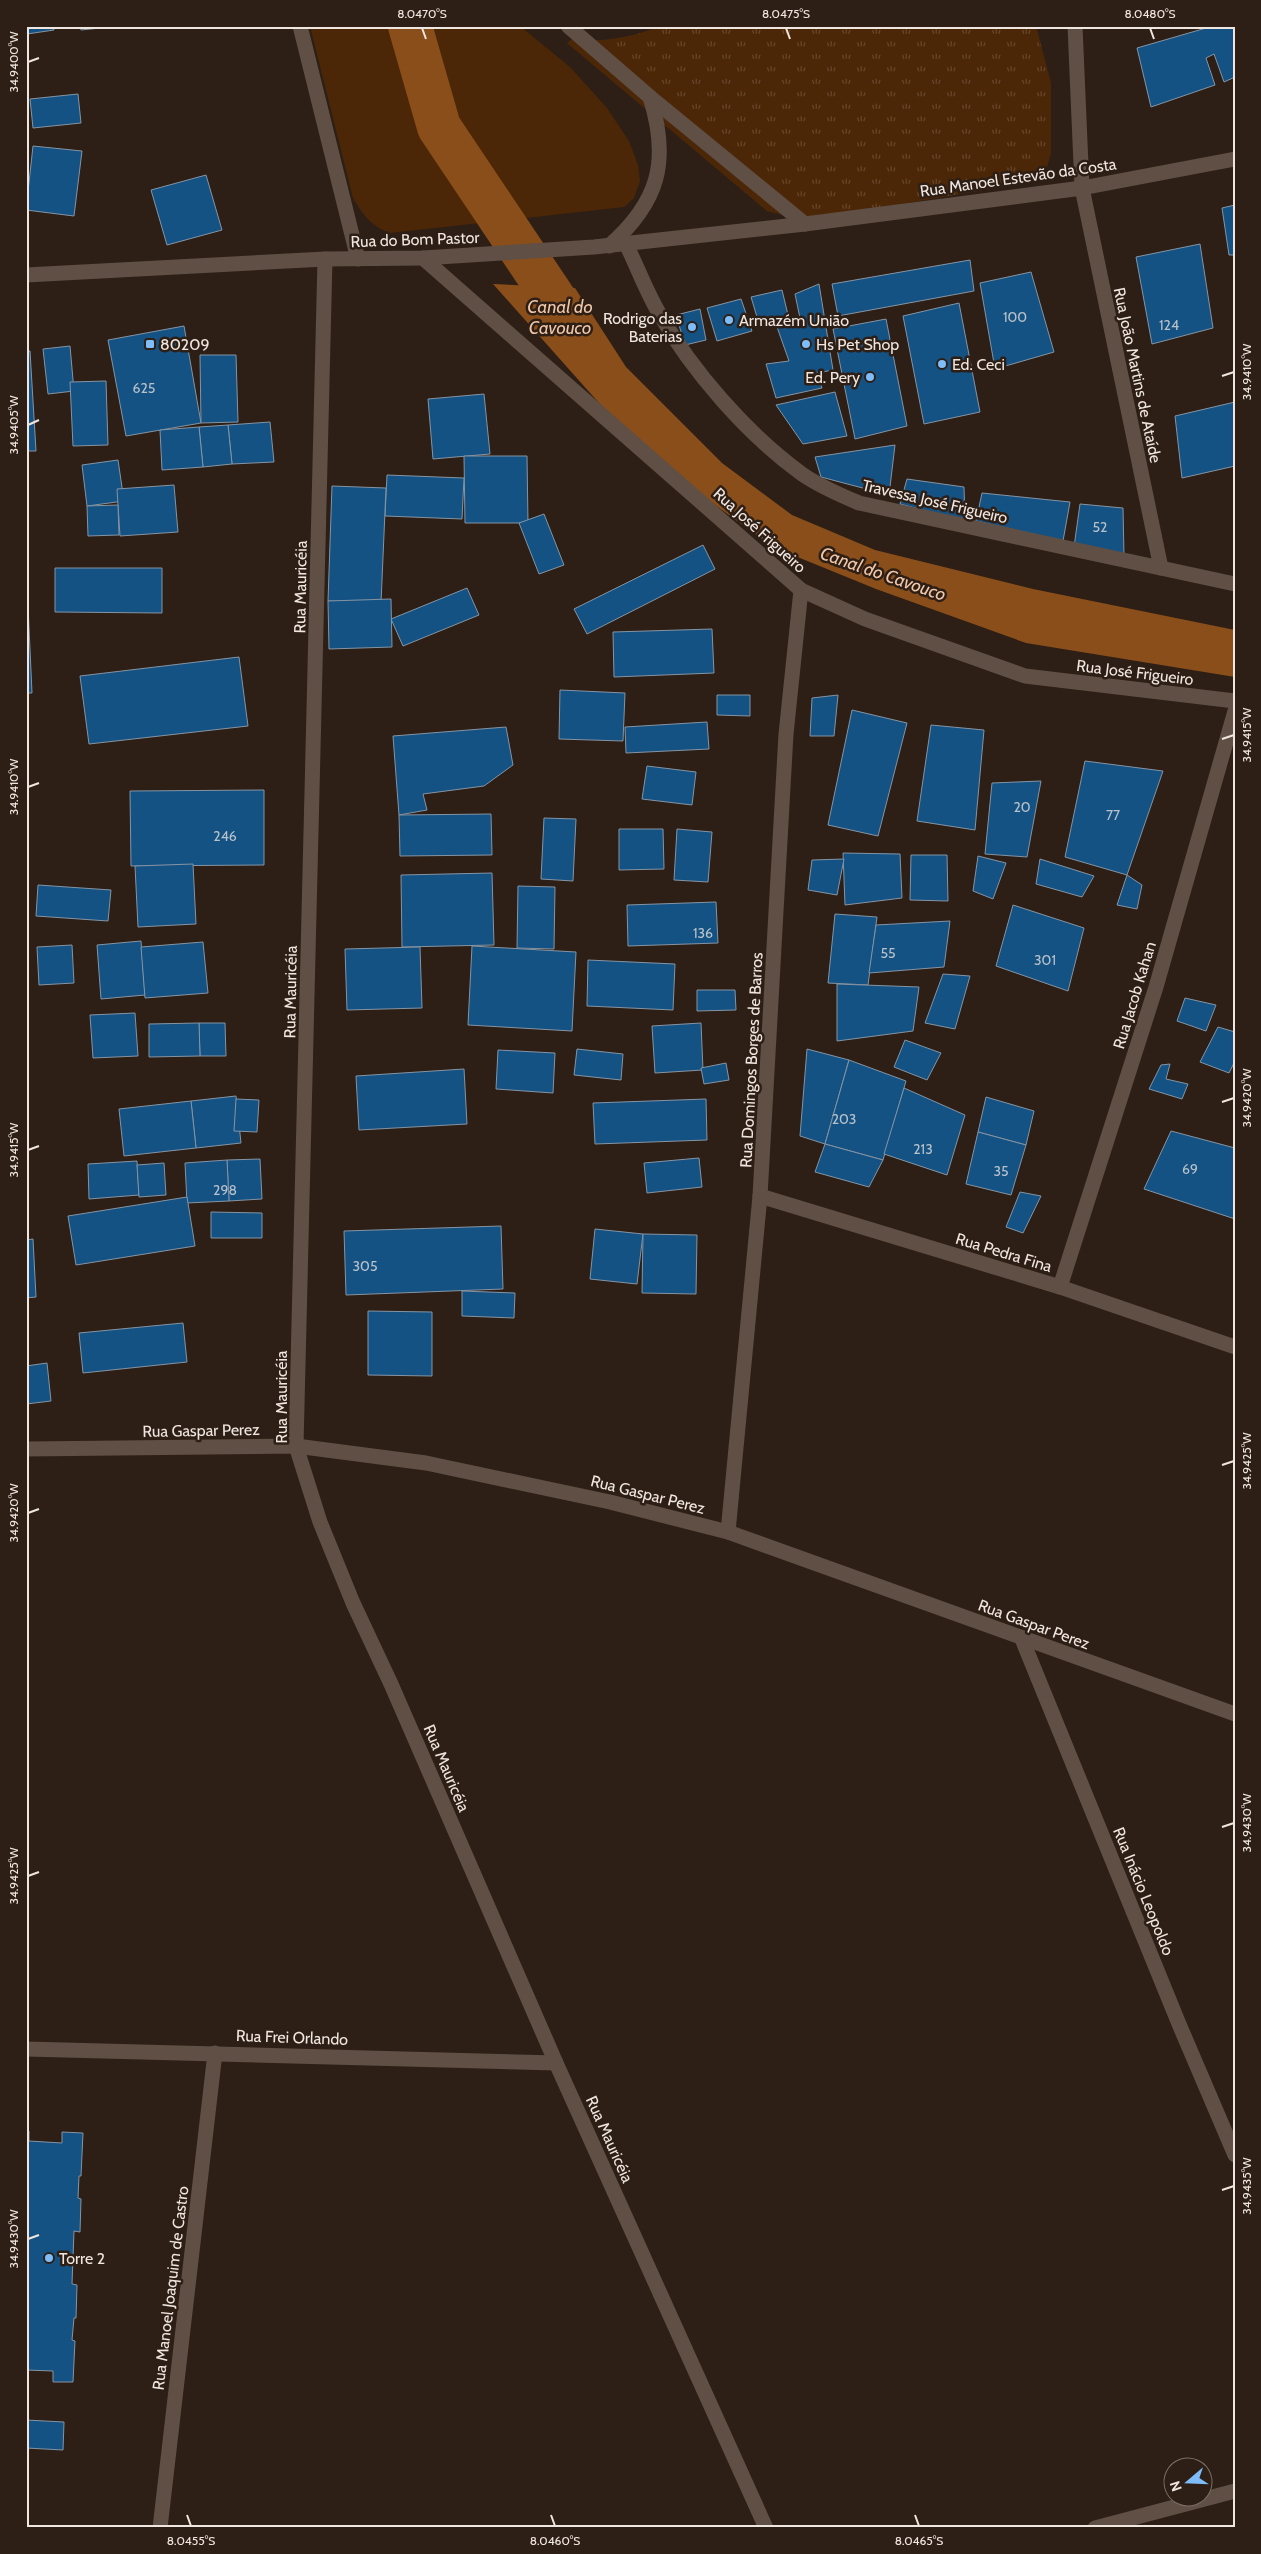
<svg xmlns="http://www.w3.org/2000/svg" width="1261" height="2554" viewBox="0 0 1261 2554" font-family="Cabin,sans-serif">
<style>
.grass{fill:#4c2707}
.park{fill:url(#park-tufts)}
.water{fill:#8a4e1a}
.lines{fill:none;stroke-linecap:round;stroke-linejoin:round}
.canal{stroke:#8a4e1a;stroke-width:44}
.building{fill:#155284;stroke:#8594a3}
.street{stroke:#5f4f44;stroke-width:15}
.secondary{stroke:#5f4f44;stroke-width:15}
.ticks{fill:none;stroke:#f0e6e0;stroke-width:2}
.poi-dot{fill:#7fbdfa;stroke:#2d1f15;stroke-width:2}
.labels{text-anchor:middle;stroke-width:5;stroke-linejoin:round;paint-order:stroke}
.number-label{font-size:14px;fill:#b9c1c9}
.street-label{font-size:16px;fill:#f0e6e0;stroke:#2d1f15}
.poi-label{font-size:16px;fill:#f0e6e0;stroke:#2d1f15;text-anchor:start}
.water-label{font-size:18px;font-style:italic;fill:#f2c7a9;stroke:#2d1f15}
.neatline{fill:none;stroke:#f0e6e0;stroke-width:2}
.ticks-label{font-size:12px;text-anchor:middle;fill:#f0e6e0}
</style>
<defs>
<pattern id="park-tufts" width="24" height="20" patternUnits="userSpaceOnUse" patternTransform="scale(1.25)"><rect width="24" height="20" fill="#4c2707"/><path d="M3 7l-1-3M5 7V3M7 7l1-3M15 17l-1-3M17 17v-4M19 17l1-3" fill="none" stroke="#66462b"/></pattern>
</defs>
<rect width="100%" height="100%" fill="#2d1f15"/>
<!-- grass -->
<path class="grass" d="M 310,26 L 520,26 L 570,67 L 607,108 L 629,141 L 638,165 L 640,181 L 634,198 L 624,207 L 390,233 C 371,226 363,215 353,198 Z"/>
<!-- park -->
<path class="park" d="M 660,26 L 1036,26 L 1051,83 L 1051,153 L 1047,167 L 1034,178 L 1020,184 L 819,218 L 788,216 L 767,211 L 567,43 L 571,40 C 603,42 631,38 660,26 Z"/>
<!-- water -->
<path class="water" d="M 493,284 L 575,288 L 626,367 L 722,463 L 792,515 L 875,550 L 1033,589 L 1235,630 L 1235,677 L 1026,643 L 876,589 L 773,547 L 678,478 L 599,403 Z"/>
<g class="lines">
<!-- canal -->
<path class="canal" d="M 410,26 L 439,127 L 579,336"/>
</g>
<!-- building -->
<g class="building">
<path d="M 26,26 L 53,26 L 54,30 L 27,34 Z"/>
<path d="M 80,26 L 120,26 L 81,30 Z"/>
<path d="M 1213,26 L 1235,26 L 1235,77 L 1224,82 L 1214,54 L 1206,58 L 1215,85 L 1151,107 L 1137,48 Z"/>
<path d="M 78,94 L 81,123 L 33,128 L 30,99 Z"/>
<path d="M 33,146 L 82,151 L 74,216 L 26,210 Z"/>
<path d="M 206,175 L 222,230 L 167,245 L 151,190 Z"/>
<path d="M 1235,205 L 1235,255 L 1229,255 L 1222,208 Z"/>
<path d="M 1200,244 L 1213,328 L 1152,344 L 1136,257 Z"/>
<path d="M 970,260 L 974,291 L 838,316 L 832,284 Z"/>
<path d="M 1031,272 L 1054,352 L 995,369 L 980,283 Z"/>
<path d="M 819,284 L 833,370 L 817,373 L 822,388 L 776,398 L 766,364 L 789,361 L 777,327 L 801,323 L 795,294 Z"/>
<path d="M 782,290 L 789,319 L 760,327 L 751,297 Z"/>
<path d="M 741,299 L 752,331 L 717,341 L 707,308 Z"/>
<path d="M 959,303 L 980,412 L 924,424 L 903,316 Z"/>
<path d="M 700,309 L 706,340 L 685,345 L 676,315 Z"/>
<path d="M 886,319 L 907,426 L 855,439 L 833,329 Z"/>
<path d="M 184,326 L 201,423 L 126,436 L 108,340 Z"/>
<path d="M 70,346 L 74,391 L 48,394 L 43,349 Z"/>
<path d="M 26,351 L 30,351 L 36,451 L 26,451 Z"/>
<path d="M 200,355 L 236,355 L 238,422 L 201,423 Z"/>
<path d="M 106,381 L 108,445 L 73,446 L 70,382 Z"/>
<path d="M 835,392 L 847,436 L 803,444 L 776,405 Z"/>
<path d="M 484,394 L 490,454 L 433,459 L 428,399 Z"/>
<path d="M 1235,402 L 1235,466 L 1182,478 L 1175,416 Z"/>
<path d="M 270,422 L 274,462 L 232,464 L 228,425 Z"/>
<path d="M 228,425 L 232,464 L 203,467 L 199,427 Z"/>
<path d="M 199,427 L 203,467 L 162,470 L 160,430 Z"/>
<path d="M 895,445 L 889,495 L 821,477 L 815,457 Z"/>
<path d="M 464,456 L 527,456 L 528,523 L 465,523 Z"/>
<path d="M 118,460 L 124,501 L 87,506 L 82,465 Z"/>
<path d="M 387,475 L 464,478 L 462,519 L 385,516 Z"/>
<path d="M 907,479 L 964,487 L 965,521 L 900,504 Z"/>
<path d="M 174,485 L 178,532 L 120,536 L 117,489 Z"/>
<path d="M 332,486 L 386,488 L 381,603 L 328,601 Z"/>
<path d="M 982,493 L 1070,502 L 1063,541 L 976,521 Z"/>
<path d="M 1080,504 L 1123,508 L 1124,557 L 1074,547 Z"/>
<path d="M 118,505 L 119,535 L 88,536 L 87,506 Z"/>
<path d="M 544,514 L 564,565 L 539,574 L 519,523 Z"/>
<path d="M 703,545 L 715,569 L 587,634 L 574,609 Z"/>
<path d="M 26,562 L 32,693 L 26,693 Z"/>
<path d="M 55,568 L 162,568 L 162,613 L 55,612 Z"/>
<path d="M 467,588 L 479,615 L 403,646 L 391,619 Z"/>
<path d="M 391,599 L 392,647 L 329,649 L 328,601 Z"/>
<path d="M 712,629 L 714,673 L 614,677 L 613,632 Z"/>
<path d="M 239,657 L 248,726 L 89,744 L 80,676 Z"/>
<path d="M 560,690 L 625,693 L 623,741 L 559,739 Z"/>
<path d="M 717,695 L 750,695 L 750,716 L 717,715 Z"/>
<path d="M 838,695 L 834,736 L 810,736 L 812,698 Z"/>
<path d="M 852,710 L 907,723 L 878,836 L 828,825 Z"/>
<path d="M 707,722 L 709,749 L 626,753 L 625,727 Z"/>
<path d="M 931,725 L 984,730 L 975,830 L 917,821 Z"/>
<path d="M 506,727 L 513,765 L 484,786 L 423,794 L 427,810 L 399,815 L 393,736 Z"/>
<path d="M 1085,761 L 1163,771 L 1127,875 L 1065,857 Z"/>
<path d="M 647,766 L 696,772 L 692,805 L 642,799 Z"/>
<path d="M 1041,781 L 1027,857 L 985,854 L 992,783 Z"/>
<path d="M 264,790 L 264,865 L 131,866 L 130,791 Z"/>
<path d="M 491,814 L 492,855 L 400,856 L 399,815 Z"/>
<path d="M 544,818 L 576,819 L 573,881 L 541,879 Z"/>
<path d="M 619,829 L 663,829 L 664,869 L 619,870 Z"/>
<path d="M 677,829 L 712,832 L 708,882 L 674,880 Z"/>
<path d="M 843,853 L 900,854 L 902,898 L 845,905 Z"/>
<path d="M 911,855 L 947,855 L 948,901 L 910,900 Z"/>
<path d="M 978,856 L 1006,863 L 993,899 L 973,891 Z"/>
<path d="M 844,859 L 837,895 L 808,890 L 812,860 Z"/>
<path d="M 1040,859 L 1094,876 L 1082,897 L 1036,884 Z"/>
<path d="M 193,864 L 196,924 L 138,927 L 135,866 Z"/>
<path d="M 492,873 L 494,945 L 402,947 L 401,875 Z"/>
<path d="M 1127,875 L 1142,885 L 1137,909 L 1117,905 Z"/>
<path d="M 38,885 L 111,890 L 108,921 L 36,916 Z"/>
<path d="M 518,886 L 555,887 L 554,949 L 517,948 Z"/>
<path d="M 716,902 L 718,943 L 628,946 L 627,905 Z"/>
<path d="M 1013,905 L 1084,928 L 1068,991 L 996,966 Z"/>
<path d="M 835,914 L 877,917 L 868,985 L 828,983 Z"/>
<path d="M 950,921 L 944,967 L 869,973 L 876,925 Z"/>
<path d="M 141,941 L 145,995 L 101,999 L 97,945 Z"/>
<path d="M 203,942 L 208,993 L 145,998 L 141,947 Z"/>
<path d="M 72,945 L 74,983 L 39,985 L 37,947 Z"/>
<path d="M 472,946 L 576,952 L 572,1031 L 468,1025 Z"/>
<path d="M 420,947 L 422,1008 L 347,1010 L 345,949 Z"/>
<path d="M 588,960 L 675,964 L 673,1010 L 587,1006 Z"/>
<path d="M 943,974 L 970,976 L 955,1029 L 925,1023 Z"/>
<path d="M 837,984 L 919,987 L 913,1031 L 837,1041 Z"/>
<path d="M 697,990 L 735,990 L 736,1010 L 697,1011 Z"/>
<path d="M 1185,998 L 1216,1005 L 1206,1031 L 1177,1021 Z"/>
<path d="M 135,1013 L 138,1056 L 93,1058 L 90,1015 Z"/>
<path d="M 199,1023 L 225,1023 L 226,1056 L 200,1056 Z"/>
<path d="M 199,1023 L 200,1056 L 149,1057 L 149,1024 Z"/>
<path d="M 701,1023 L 703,1070 L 655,1073 L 652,1026 Z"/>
<path d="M 1218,1027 L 1235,1032 L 1235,1061 L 1229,1073 L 1200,1062 Z"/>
<path d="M 905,1040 L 941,1053 L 927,1080 L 894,1067 Z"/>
<path d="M 577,1049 L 623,1054 L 621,1080 L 574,1075 Z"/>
<path d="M 807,1049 L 849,1060 L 825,1144 L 800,1136 Z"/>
<path d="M 498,1050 L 555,1053 L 553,1093 L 496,1089 Z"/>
<path d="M 849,1060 L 906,1081 L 883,1160 L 825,1144 Z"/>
<path d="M 726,1063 L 729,1080 L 704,1084 L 701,1068 Z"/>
<path d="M 1170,1064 L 1166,1079 L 1188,1084 L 1182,1099 L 1149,1089 L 1161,1065 Z"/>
<path d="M 464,1069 L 467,1124 L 359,1130 L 356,1076 Z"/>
<path d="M 904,1088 L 965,1115 L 947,1175 L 884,1154 Z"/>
<path d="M 236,1096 L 241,1143 L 196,1148 L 191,1101 Z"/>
<path d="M 986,1097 L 1034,1111 L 1026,1145 L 978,1132 Z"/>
<path d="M 236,1099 L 259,1100 L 257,1132 L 234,1131 Z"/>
<path d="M 706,1099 L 707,1140 L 595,1144 L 593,1103 Z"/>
<path d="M 191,1101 L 196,1148 L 124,1156 L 119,1109 Z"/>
<path d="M 1171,1131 L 1235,1148 L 1235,1219 L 1144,1189 Z"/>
<path d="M 978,1132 L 1026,1145 L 1011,1195 L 966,1184 Z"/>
<path d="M 825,1144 L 883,1160 L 869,1187 L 815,1172 Z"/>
<path d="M 699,1158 L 702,1187 L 647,1193 L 644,1163 Z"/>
<path d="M 260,1159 L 262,1199 L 229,1201 L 227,1160 Z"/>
<path d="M 227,1160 L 229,1201 L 187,1203 L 185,1163 Z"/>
<path d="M 137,1161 L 139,1195 L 89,1199 L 88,1164 Z"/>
<path d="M 164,1163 L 166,1195 L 139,1197 L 137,1165 Z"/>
<path d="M 1020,1192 L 1041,1196 L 1023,1233 L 1006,1227 Z"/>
<path d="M 187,1197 L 195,1246 L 76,1265 L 68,1216 Z"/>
<path d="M 211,1212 L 262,1213 L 262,1238 L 211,1238 Z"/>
<path d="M 501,1226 L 503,1289 L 346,1295 L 344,1231 Z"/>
<path d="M 595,1229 L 643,1234 L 637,1284 L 590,1279 Z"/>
<path d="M 643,1234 L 697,1235 L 696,1294 L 642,1293 Z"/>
<path d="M 33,1239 L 36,1297 L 26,1298 L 26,1240 Z"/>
<path d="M 462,1291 L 515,1293 L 514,1318 L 462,1316 Z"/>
<path d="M 368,1311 L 432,1312 L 432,1376 L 368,1375 Z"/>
<path d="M 183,1323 L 187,1362 L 83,1373 L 79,1333 Z"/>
<path d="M 47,1363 L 51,1401 L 26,1404 L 26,1366 Z"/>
<path d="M 26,2131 L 29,2131 L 29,2141 L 62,2143 L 62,2132 L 83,2133 L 81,2176 L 79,2176 L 78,2198 L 81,2199 L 80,2232 L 74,2231 L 72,2284 L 77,2285 L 76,2318 L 74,2318 L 72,2340 L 75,2341 L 73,2382 L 53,2382 L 53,2371 L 26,2370 Z"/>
<path d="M 26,2420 L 64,2422 L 63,2450 L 26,2448 Z"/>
</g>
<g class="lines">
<!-- street -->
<g class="street">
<path d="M 1075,26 L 1082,188 L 1161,568"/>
<path d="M 626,244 C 637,266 646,291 659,313 C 692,371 747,434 802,474 C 819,486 840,495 859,503 L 1235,584"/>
<path d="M 423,258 L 801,590 L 865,619 L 1025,676 L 1235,701"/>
<path d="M 760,1196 L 1060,1287 L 1235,1347"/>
<path d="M 1060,1287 L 1156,987 L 1235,711"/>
<path d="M 26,1449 L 296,1446 L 426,1463 L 610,1502 L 728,1532 L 1235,1714"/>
<path d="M 728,1532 L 760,1196 L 786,734 L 801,590"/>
<path d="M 1022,1639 L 1179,2024 L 1235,2155"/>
<path d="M 26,2049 L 556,2063"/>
<path d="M 160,2528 L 215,2053"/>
</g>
<!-- secondary -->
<g class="secondary">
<path d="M 300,26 L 358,259"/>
<path d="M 568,26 L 650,97 L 805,224"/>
<path d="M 609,246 C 659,202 670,161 650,97"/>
<path d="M 325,259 L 296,1446 L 320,1522 L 353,1603 L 391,1684 L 556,2063 L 766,2528"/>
<path d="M 26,275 L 325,259 L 423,258 L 594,247 L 805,224 L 1082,188 L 1235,159"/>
<path d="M 1095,2528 L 1235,2491"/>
</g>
</g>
<!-- ticks -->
<path class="ticks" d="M 422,28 L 426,39M 786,28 L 790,39M 1150,28 L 1154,39M 28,62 L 39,58M 1222,376 L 1234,372M 28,425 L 39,420M 1222,739 L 1234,735M 28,787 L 39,783M 1222,1102 L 1234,1098M 28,1150 L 39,1146M 1222,1465 L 1234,1461M 28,1513 L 39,1509M 1222,1827 L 1234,1823M 28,1876 L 39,1872M 1222,2190 L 1234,2186M 28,2239 L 39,2235M 187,2515 L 191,2526M 551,2515 L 555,2526M 915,2515 L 919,2526"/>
<!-- markers -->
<g class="poi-dot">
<circle cx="729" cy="320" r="5"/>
<circle cx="692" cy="327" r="5"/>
<rect x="145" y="339" width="10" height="10" rx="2.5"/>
<circle cx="806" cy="344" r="5"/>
<circle cx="942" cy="364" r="5"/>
<circle cx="870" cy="377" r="5"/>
<circle cx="49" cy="2258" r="5"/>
</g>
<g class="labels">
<!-- number labels -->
<g class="number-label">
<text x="1015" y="322">100</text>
<text x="1169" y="330">124</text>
<text x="144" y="393">625</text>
<text x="1100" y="532">52</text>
<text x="1022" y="812">20</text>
<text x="1113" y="820">77</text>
<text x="225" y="841">246</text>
<text x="703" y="938">136</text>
<text x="888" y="958">55</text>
<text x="1045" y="965">301</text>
<text x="844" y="1124">203</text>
<text x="923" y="1154">213</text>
<text x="1190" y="1174">69</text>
<text x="1001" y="1176">35</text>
<text x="225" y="1195">298</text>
<text x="365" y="1271">305</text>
</g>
<!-- street labels -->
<g class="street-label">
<text transform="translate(1018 177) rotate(-8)" y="6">Rua Manoel Estevão da Costa</text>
<text transform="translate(415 239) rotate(-2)" y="6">Rua do Bom Pastor</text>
<text transform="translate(1138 375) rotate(78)" y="6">Rua João Martins de Ataíde</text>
<text transform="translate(935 501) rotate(13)" y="6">Travessa José Frigueiro</text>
<text transform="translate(760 530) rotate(42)" y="6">Rua José Frigueiro</text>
<text transform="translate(300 587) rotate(-89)" y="6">Rua Mauricéia</text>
<text transform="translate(1135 672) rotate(7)" y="6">Rua José Frigueiro</text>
<text transform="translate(290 992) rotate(-89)" y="6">Rua Mauricéia</text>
<text transform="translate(1134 995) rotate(-73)" y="6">Rua Jacob Kahan</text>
<text transform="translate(751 1060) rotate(-87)" y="6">Rua Domingos Borges de Barros</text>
<text transform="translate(1004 1252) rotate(17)" y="6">Rua Pedra Fina</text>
<text transform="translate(281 1397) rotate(-90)" y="6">Rua Mauricéia</text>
<text transform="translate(201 1430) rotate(-1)" y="6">Rua Gaspar Perez</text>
<text transform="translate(648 1494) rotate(14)" y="6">Rua Gaspar Perez</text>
<text transform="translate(1034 1624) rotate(20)" y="6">Rua Gaspar Perez</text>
<text transform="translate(447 1768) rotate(67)" y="6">Rua Mauricéia</text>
<text transform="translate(1144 1891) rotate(68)" y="6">Rua Inácio Leopoldo</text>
<text transform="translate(292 2037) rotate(2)" y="6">Rua Frei Orlando</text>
<text transform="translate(610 2139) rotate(66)" y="6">Rua Mauricéia</text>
<text transform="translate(170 2288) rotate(-83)" y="6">Rua Manoel Joaquim de Castro</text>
</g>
<!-- poi labels -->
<g class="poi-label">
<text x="682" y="324" text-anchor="end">Rodrigo das<tspan x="682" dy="18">Baterias</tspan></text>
<text x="739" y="326">Armazém União</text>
<text x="160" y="350">80209</text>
<text x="816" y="350">Hs Pet Shop</text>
<text x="952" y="370">Ed. Ceci</text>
<text x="860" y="383" text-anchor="end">Ed. Pery</text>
<text x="59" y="2264">Torre 2</text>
</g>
<!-- water labels -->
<g class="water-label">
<text x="560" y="313">Canal do<tspan x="560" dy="21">Cavouco</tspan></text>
<text transform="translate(883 574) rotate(19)" y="6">Canal do Cavouco</text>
</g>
</g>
<!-- border -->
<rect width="1261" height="2554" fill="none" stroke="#2d1f15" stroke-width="55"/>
<!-- north arrow -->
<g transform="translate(1188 2482) rotate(251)"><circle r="24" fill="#2d1f15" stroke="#7b6f66"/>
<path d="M0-4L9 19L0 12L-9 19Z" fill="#7fbdfa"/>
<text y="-8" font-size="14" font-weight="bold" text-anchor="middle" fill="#f0e6e0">N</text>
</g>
<rect x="28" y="28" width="1206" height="2498" class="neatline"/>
<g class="ticks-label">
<text x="422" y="18">8.0470°S</text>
<text x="786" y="18">8.0475°S</text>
<text x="1150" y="18">8.0480°S</text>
<text transform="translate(14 62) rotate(-90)" y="4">34.9400°W</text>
<text transform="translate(1247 372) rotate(-90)" y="4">34.9410°W</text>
<text transform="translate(14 425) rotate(-90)" y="4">34.9405°W</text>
<text transform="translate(1247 735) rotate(-90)" y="4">34.9415°W</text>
<text transform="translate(14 787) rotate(-90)" y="4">34.9410°W</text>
<text transform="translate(1247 1098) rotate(-90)" y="4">34.9420°W</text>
<text transform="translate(14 1150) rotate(-90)" y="4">34.9415°W</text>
<text transform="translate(1247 1461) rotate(-90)" y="4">34.9425°W</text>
<text transform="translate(14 1513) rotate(-90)" y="4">34.9420°W</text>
<text transform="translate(1247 1823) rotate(-90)" y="4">34.9430°W</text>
<text transform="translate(14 1876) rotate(-90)" y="4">34.9425°W</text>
<text transform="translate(1247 2186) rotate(-90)" y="4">34.9435°W</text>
<text transform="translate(14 2239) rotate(-90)" y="4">34.9430°W</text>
<text x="191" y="2545">8.0455°S</text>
<text x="555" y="2545">8.0460°S</text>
<text x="919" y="2545">8.0465°S</text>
</g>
</svg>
